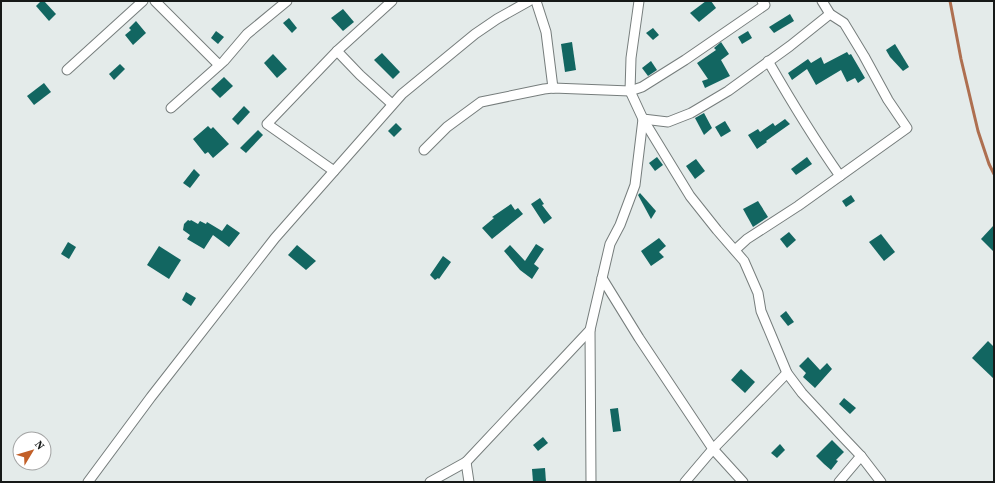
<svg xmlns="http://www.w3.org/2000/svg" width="995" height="483" viewBox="0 0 995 483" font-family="'Source Serif 4',serif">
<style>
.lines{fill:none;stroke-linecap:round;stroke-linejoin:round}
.stream{stroke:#ae6f50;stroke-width:3}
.building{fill:#126661}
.minor-casing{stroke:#767d7c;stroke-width:11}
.minor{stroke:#fff;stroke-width:9}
</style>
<rect width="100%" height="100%" fill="#e4ebea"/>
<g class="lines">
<!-- stream -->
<path class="stream" d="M 950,1 L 961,59 L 978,131 L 989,164 L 994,174"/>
</g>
<!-- building -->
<g class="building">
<path d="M 41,1 L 44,1 L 56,14 L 49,21 L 36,6 Z"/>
<path d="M 706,1 L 711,1 L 716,8 L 699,22 L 690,13 Z"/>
<path d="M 343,9 L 354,22 L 343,31 L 331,18 Z"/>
<path d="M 790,14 L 794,21 L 774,33 L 769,27 Z"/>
<path d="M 289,18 L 297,28 L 292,33 L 283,23 Z"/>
<path d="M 136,21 L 146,33 L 133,45 L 125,35 L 131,30 L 129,28 Z"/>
<path d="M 653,28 L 659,35 L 653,40 L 646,33 Z"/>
<path d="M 216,31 L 224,37 L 218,44 L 211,38 Z"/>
<path d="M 748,31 L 752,38 L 742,44 L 738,37 Z"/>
<path d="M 572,42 L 576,70 L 565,72 L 561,44 Z"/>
<path d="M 721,42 L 729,54 L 721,60 L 730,76 L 705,88 L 702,81 L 708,79 L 697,63 L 716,50 L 714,48 Z"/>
<path d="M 895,44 L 909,67 L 903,71 L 890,57 L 886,50 Z"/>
<path d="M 847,52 L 849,55 L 851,54 L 865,78 L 858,83 L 855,78 L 847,82 L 841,70 L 816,85 L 807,69 L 792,80 L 788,73 L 808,59 L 811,63 L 821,57 L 824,64 Z"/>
<path d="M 382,53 L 400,72 L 393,79 L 374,60 Z"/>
<path d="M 273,54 L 287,69 L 277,78 L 264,63 Z"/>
<path d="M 651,61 L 657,70 L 648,76 L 642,68 Z"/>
<path d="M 120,64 L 125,69 L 114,80 L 109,74 Z"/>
<path d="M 224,77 L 233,86 L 220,98 L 211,89 Z"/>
<path d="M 44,83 L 51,92 L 34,105 L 27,96 Z"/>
<path d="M 244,106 L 250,112 L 238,125 L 232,119 Z"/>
<path d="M 704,113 L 712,128 L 704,135 L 695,118 Z"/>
<path d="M 785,119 L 790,124 L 766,141 L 767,142 L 757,149 L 748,135 L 758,129 L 760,132 L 773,123 L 775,126 Z"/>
<path d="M 725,121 L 731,131 L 721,137 L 715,127 Z"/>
<path d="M 396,123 L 402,129 L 394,137 L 388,131 Z"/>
<path d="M 208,126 L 211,129 L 213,127 L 229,144 L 213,158 L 208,152 L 205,154 L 193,139 Z"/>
<path d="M 258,130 L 263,135 L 246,153 L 240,148 Z"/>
<path d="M 657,157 L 663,165 L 655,171 L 649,163 Z"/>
<path d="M 807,157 L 812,164 L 796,175 L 791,169 Z"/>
<path d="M 696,159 L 705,171 L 695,179 L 686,166 Z"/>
<path d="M 194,169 L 200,175 L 190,188 L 183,183 Z"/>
<path d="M 640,193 L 656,211 L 651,219 L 638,195 Z"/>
<path d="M 851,195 L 855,201 L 846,207 L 842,201 Z"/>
<path d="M 540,198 L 544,204 L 542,205 L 552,218 L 544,224 L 531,204 Z"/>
<path d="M 758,201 L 768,217 L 753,227 L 743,209 Z"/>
<path d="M 511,204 L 515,210 L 518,208 L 523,214 L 492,239 L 482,228 L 494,218 L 492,217 Z"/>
<path d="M 188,220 L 190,221 L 191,220 L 198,224 L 200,221 L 206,224 L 207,222 L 222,231 L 227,224 L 240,233 L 229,247 L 213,235 L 204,249 L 187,239 L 190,235 L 183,230 L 184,224 Z"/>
<path d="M 994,225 L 994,252 L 981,239 Z"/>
<path d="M 789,232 L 796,240 L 787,248 L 780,239 Z"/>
<path d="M 881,234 L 895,252 L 884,261 L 869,242 Z"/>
<path d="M 659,238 L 666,246 L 659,252 L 664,257 L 651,266 L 641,251 Z"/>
<path d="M 68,242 L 76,247 L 69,259 L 61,254 Z"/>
<path d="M 536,244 L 544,249 L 534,264 L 539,268 L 532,279 L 520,270 L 504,251 L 510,245 L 525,261 Z"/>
<path d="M 297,245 L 316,261 L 306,270 L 288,255 Z"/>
<path d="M 159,246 L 181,260 L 169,279 L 147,265 Z"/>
<path d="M 443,256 L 451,262 L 439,279 L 438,278 L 435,280 L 430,275 Z"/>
<path d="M 186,292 L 196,298 L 191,306 L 182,300 Z"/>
<path d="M 786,311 L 794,322 L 788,326 L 780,316 Z"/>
<path d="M 988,341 L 994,347 L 994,379 L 972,358 Z"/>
<path d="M 808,357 L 820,370 L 827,363 L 832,369 L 815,388 L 803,377 L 806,373 L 799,366 Z"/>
<path d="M 741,369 L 755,382 L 745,393 L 731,380 Z"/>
<path d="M 844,398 L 856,408 L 850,414 L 839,404 Z"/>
<path d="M 618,408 L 621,431 L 613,432 L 610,409 Z"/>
<path d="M 543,437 L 548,443 L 538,451 L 533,445 Z"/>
<path d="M 832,440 L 844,452 L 836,460 L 838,461 L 831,470 L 824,464 L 816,456 Z"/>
<path d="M 780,444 L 785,450 L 777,458 L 771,453 Z"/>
<path d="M 545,468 L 546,482 L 533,482 L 532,469 Z"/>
</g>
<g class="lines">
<defs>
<g id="minor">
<path d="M 155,1 L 219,65"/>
<path d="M 536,1 L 546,32 L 553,88"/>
<path d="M 337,51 L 360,75 L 392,104"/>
<path d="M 768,61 C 791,101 814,139 840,176"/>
<path d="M 67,70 L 143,1"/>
<path d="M 171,108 L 224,61 L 247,34 L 287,1"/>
<path d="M 643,119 L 690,196 L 717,230 L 744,261 L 758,293 L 761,311 L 787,373 L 802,393 L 841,435 L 861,456 L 881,482"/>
<path d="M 643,119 L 668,122 L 691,113 L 728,91 L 790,46 L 830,14"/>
<path d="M 424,150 L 447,127 L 481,102 L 544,89 L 553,88 L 630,91 L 642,87 L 685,60 L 765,5 L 762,1"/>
<path d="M 334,171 L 267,124 L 337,51 L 392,1"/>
<path d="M 735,250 L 747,239 L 798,206 L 907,128 L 888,100 L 864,56 L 844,23 L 830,14 L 822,1"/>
<path d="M 602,278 L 639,338 L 713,449 L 743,482"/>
<path d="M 590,330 L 591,482"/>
<path d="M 466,462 L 469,482"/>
<path d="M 88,482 L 151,397 L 275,238 L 402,94 L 475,34 L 497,19 L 529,1"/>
<path d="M 430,482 L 466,462 L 590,330 L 610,244 L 620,225 L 635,185 L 643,119 L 630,91 L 631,58 L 639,1"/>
<path d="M 685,482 L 713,449 L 787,373"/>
<path d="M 839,482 L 861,456"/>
</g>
</defs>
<!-- minor casing -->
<use href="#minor" class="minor-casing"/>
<!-- minor -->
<use href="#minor" class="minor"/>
</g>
<!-- border -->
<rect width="995" height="483" fill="none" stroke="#161918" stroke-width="4"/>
<!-- north arrow -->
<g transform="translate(32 451) rotate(52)"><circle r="19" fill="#ffffff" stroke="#a2a3a3"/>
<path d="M0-3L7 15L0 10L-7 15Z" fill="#c25f28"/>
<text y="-6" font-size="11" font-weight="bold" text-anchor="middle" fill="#161918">N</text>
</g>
</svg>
